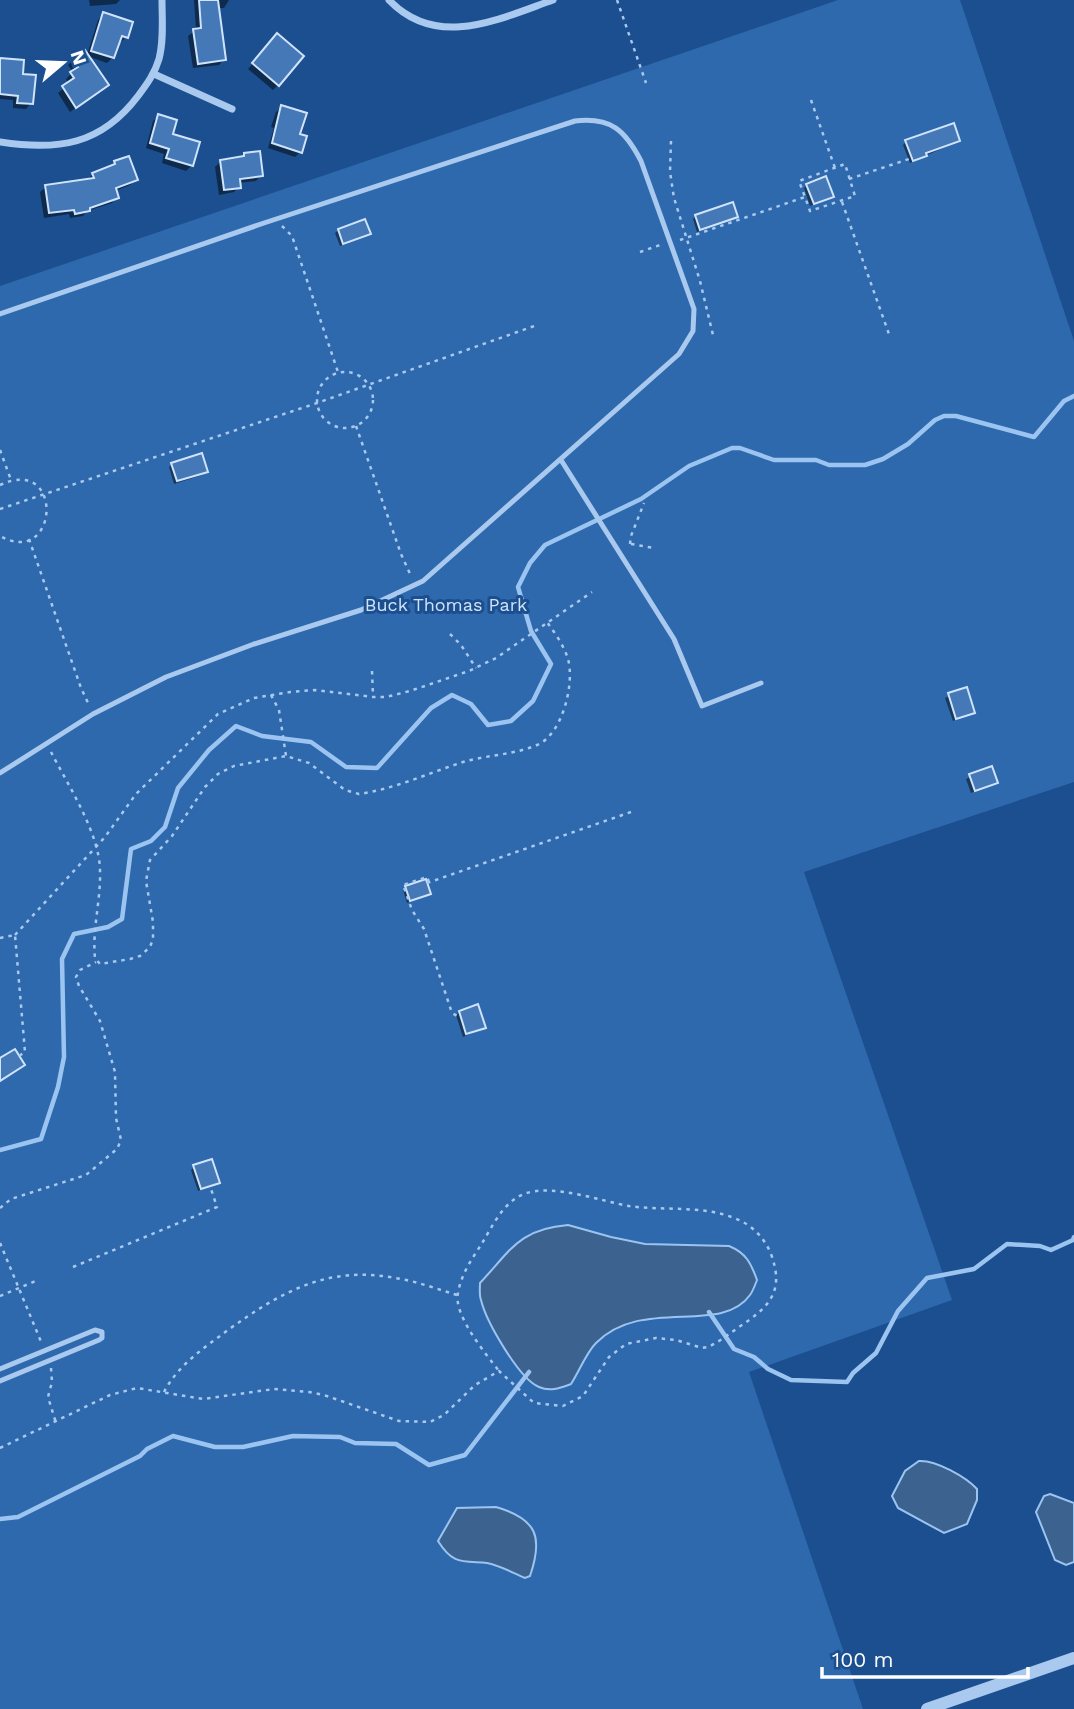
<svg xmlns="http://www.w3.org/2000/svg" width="1074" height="1709" viewBox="0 0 1074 1709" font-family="'Work Sans',sans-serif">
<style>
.green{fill:#2e69ad}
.water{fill:#3c6290;stroke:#9cc4f0;stroke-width:2}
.shadow{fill:#0007}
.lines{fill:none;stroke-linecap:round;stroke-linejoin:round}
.stream{stroke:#9cc4f0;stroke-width:4.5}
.building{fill:#4478b7;stroke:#cfe3fa;stroke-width:2}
.path{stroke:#a9c9ee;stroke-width:2.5;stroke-dasharray:3.5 5;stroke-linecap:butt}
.service{stroke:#a9c9ee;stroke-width:5}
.minor{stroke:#a9c9ee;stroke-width:7}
.tertiary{stroke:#a9c9ee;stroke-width:12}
.labels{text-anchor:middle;stroke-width:6;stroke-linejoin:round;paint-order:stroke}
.park-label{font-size:18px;fill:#cfe3fa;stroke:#1b4f8f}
</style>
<rect width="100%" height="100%" fill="#1b4f8f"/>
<!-- green -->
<path class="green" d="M 838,0 L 960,0 L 1074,341 L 1074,782 L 804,872 L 952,1300 L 749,1372 L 863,1709 L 0,1709 L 0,286 Z"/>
<!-- water -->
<g class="water">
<path d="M 568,1225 L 611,1237 L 645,1244 L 729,1246 C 746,1253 751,1263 757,1280 C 755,1285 753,1291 750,1295 C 721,1336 642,1296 596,1343 C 586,1353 579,1372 571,1384 C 560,1388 550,1392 539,1387 C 519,1379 486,1321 481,1300 C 479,1295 480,1288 480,1283 C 511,1250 519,1229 568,1225 Z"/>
<path d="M 919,1461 C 936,1460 966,1477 977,1489 L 977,1500 L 967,1524 L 944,1533 L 898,1508 L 892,1496 L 905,1471 Z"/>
<path d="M 1050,1494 L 1074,1503 L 1074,1562 L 1066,1565 L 1055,1560 L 1036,1512 L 1044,1496 Z"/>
<path d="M 496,1507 C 538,1519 543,1538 530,1576 L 525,1578 C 513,1573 499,1565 487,1563 C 462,1561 453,1565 438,1541 L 457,1508 Z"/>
</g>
<!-- shadow -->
<g class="shadow">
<path d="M 89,0 L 120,0 L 116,4 L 90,6 Z"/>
<path d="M 194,0 L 229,0 L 224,8 L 218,8 L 224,59 L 219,65 L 193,68 L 188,36 L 196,30 Z"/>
<path d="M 103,14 L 126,37 L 121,42 L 118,41 L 113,57 L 107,63 L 87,56 L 107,85 L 70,112 L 58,93 L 69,84 L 66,79 L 73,72 L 68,65 L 73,60 L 87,55 L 98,20 Z"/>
<path d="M 272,41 L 278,85 L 273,90 L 248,69 Z"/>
<path d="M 0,60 L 21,75 L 31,103 L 26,109 L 13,108 L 13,100 L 0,99 Z"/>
<path d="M 282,107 L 298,135 L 300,152 L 295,157 L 268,148 L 274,128 L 271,127 L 276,112 Z"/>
<path d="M 159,116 L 192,165 L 186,171 L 162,163 L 164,154 L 146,148 L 153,121 Z"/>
<path d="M 958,141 L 910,163 L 903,145 L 906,142 Z"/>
<path d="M 244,155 L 261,175 L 256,181 L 238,183 L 239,187 L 234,192 L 219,195 L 215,167 L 221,161 L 241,158 Z"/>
<path d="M 115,163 L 136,180 L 130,185 L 115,191 L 117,197 L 112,203 L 87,211 L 83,216 L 70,218 L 69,214 L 44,218 L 40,192 L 46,187 L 87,180 L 93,174 L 109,168 Z"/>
<path d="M 807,185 L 832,196 L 810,206 L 804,188 Z"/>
<path d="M 696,216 L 736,216 L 733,219 L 697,232 L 693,219 Z"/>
<path d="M 339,230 L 369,234 L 340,246 L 335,233 Z"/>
<path d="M 172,464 L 206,471 L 202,475 L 174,484 L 169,467 Z"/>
<path d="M 965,689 L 973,712 L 953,721 L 945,698 Z"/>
<path d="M 991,768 L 995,782 L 971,793 L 966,779 Z"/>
<path d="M 406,887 L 429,894 L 407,903 L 403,890 Z"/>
<path d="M 460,1012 L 484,1027 L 463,1037 L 456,1015 Z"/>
<path d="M 194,1167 L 218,1182 L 198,1191 L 191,1170 Z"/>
</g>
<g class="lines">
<!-- stream -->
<g class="stream">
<path d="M 0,1150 L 41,1139 L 58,1087 L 64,1057 L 62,959 L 74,934 L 108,927 L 122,919 L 131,849 L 151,841 L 165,827 L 178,788 L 209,750 L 236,726 L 262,736 L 311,742 L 346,767 L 377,768 L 431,708 L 452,695 L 471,704 L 488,725 L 511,721 L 533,701 L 551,664 L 531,631 L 518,587 L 530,563 L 545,545 L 641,499 L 689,466 L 732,448 L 740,448 L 774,460 L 816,460 L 829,465 L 865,465 L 883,459 L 908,444 L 935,420 L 944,416 L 956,416 L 1034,437 L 1064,401 L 1074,396"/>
<path d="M 709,1312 L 734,1349 L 754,1357 L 768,1369 L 791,1380 L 847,1382 L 853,1373 L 876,1353 L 898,1311 L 927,1278 L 974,1269 L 1007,1244 L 1040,1246 L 1051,1250 L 1073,1240 L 1074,1237"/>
<path d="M 0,1519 L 18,1517 L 140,1456 L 147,1449 L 173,1436 L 215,1447 L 243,1447 L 293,1436 L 340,1437 L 355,1443 L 396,1444 L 429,1465 L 465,1455 L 529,1372"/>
</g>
</g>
<!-- building -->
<g class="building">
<path d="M 199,0 L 218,0 L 226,60 L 198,64 L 193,29 L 201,28 Z"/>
<path d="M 103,12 L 133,22 L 128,38 L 122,36 L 114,58 L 91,51 Z"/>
<path d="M 277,33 L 304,56 L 279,86 L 252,63 Z"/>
<path d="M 85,50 L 109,85 L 76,108 L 62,86 L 74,78 L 70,72 L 78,67 L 72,59 Z"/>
<path d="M 0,58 L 24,60 L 23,74 L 36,75 L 33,104 L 17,103 L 18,96 L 0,94 Z"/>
<path d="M 281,105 L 307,113 L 300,134 L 307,136 L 302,153 L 272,143 Z"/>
<path d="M 158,114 L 177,120 L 173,134 L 200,142 L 193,166 L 166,158 L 169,149 L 150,143 Z"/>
<path d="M 954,123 L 960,141 L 926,153 L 927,156 L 913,161 L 905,140 Z"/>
<path d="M 260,151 L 263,176 L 240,179 L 241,188 L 224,190 L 220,160 L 244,156 L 244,153 Z"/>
<path d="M 129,156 L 138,180 L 116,188 L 119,198 L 90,208 L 90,211 L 75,214 L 74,210 L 49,213 L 45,185 L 94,178 L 92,173 L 115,164 L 114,161 Z"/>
<path d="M 826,176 L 834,197 L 814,204 L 806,184 Z"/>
<path d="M 733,202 L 738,217 L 700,230 L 695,215 Z"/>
<path d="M 365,219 L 371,234 L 343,244 L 338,229 Z"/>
<path d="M 202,453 L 208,472 L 177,481 L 171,463 Z"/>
<path d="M 967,687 L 975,713 L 956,719 L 948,693 Z"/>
<path d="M 992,766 L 998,783 L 975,791 L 969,774 Z"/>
<path d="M 426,879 L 431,894 L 410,901 L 405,886 Z"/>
<path d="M 478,1004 L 486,1028 L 466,1034 L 459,1011 Z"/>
<path d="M 15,1049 L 25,1065 L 0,1081 L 0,1058 Z"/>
<path d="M 212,1159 L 220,1183 L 201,1189 L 193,1165 Z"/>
</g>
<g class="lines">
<!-- path -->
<g class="path">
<path d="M 617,0 L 646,83"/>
<path d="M 811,100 L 835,168"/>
<path d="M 671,141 L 670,172 L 674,198 L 700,281 L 713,335"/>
<path d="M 849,179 L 909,159"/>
<path d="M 842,202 L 890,337"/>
<path d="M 282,226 L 292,236 L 338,372"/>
<path d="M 680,240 L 805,197 L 810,211 L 855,196 L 845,164 L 799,181 L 805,197"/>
<path d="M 640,252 L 660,245"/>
<circle cx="345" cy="400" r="28"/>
<path d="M 356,426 L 401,554 L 411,576"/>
<path d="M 0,450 L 11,480"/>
<path d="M 0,485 C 65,454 59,569 0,536"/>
<path d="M 0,509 L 317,403 L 537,325"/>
<path d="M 29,539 L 81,688 L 89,705"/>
<path d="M 630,544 L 631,536 L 644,503"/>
<path d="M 631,544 L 654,548"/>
<path d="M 450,634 L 461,645 L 476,668"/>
<path d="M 372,671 L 373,696"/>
<path d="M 271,695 L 279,710 L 286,756"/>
<path d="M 51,752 C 68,785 100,834 100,871 C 101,900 92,929 95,958 L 100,964 L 130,959 L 140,956 L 150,947 L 153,939 L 153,922 L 146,881 L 150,860 L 172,836 L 205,787 L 218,774 L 234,766 L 286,756 L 309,763 L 345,790 L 359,794 C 394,789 429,773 463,762 C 486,755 514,755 537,745 C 562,735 575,684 568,659 C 564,646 555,633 547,622"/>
<path d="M 429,882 L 427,877 L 403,885 L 412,910 L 424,929 L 452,1013 L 461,1018"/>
<path d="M 427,883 L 631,812"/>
<path d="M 15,935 L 105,837 L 136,794 L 218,714 L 254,698 L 290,692 L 315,690 L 373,697 L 386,697 L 410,691 L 469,671 L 496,658 L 592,592"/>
<path d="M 0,938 L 15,935 L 25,1052 L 19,1056"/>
<path d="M 0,1208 L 11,1199 L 86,1175 L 117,1149 L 121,1140 L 116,1118 L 115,1072 L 100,1021 L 79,986 L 76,977 L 80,970 L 96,962"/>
<path d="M 0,1243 L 42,1344"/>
<path d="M 73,1267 L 217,1207 L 210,1186"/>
<path d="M 0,1296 L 38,1280"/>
<path d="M 51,1368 L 52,1382 L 48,1397 L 56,1423"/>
<path d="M 164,1392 C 178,1365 204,1348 228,1330 C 281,1292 328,1265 395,1278 C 416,1281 437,1289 457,1295"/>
<path d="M 0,1448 L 110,1395 L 137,1388 L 203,1399 L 274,1389 L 309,1392 L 324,1395 L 399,1421 L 430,1422 L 444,1415 L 475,1385 L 499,1371 L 534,1403 L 563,1406 L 583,1396 L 609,1357 L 626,1344 L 656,1338 L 676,1340 L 702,1348 L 708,1347 C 719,1342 729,1334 739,1327 C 769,1307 785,1292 771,1254 C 764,1237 751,1224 734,1218 C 702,1205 663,1211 629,1206 C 601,1201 551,1183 524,1194 C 503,1202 492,1227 481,1245 C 471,1260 461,1275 458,1293 C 453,1315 486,1354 499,1371"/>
</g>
<!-- service -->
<g class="service">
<path d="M 0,314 L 264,223 L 575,121 C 611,117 625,130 641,161 L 694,309 L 693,331 L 679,354 L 423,581 L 361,610 L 254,644 L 166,677 L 93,714 L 0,773"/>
<path d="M 561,460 L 674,639 L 702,706 L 761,683"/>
<path d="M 0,1369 L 95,1330 L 102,1332 L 102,1338 L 99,1340 L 0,1381"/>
</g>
<!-- minor -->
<g class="minor">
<path d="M 389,0 C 437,50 499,19 553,0"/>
<path d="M 154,74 L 232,109"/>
<path d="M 0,142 C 58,151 101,145 138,96 C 147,84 155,73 159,59 C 164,40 162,19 162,0"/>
</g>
<!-- tertiary -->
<path class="tertiary" d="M 927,1709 L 1074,1658"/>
</g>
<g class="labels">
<!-- park labels -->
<g class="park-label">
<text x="446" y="611">Buck Thomas Park</text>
</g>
</g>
<!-- north arrow -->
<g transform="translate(63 63) rotate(71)" stroke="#1b4f8f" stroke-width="5" paint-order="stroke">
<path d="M0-5L12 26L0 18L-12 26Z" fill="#ffffff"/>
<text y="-10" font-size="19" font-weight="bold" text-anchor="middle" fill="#ffffff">N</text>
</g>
<!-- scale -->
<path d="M822 1667v10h206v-10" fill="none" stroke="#ffffff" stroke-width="3.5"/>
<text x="832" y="1667" font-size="21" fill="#ffffff" stroke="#1b4f8f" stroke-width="5" paint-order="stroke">100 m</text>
</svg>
